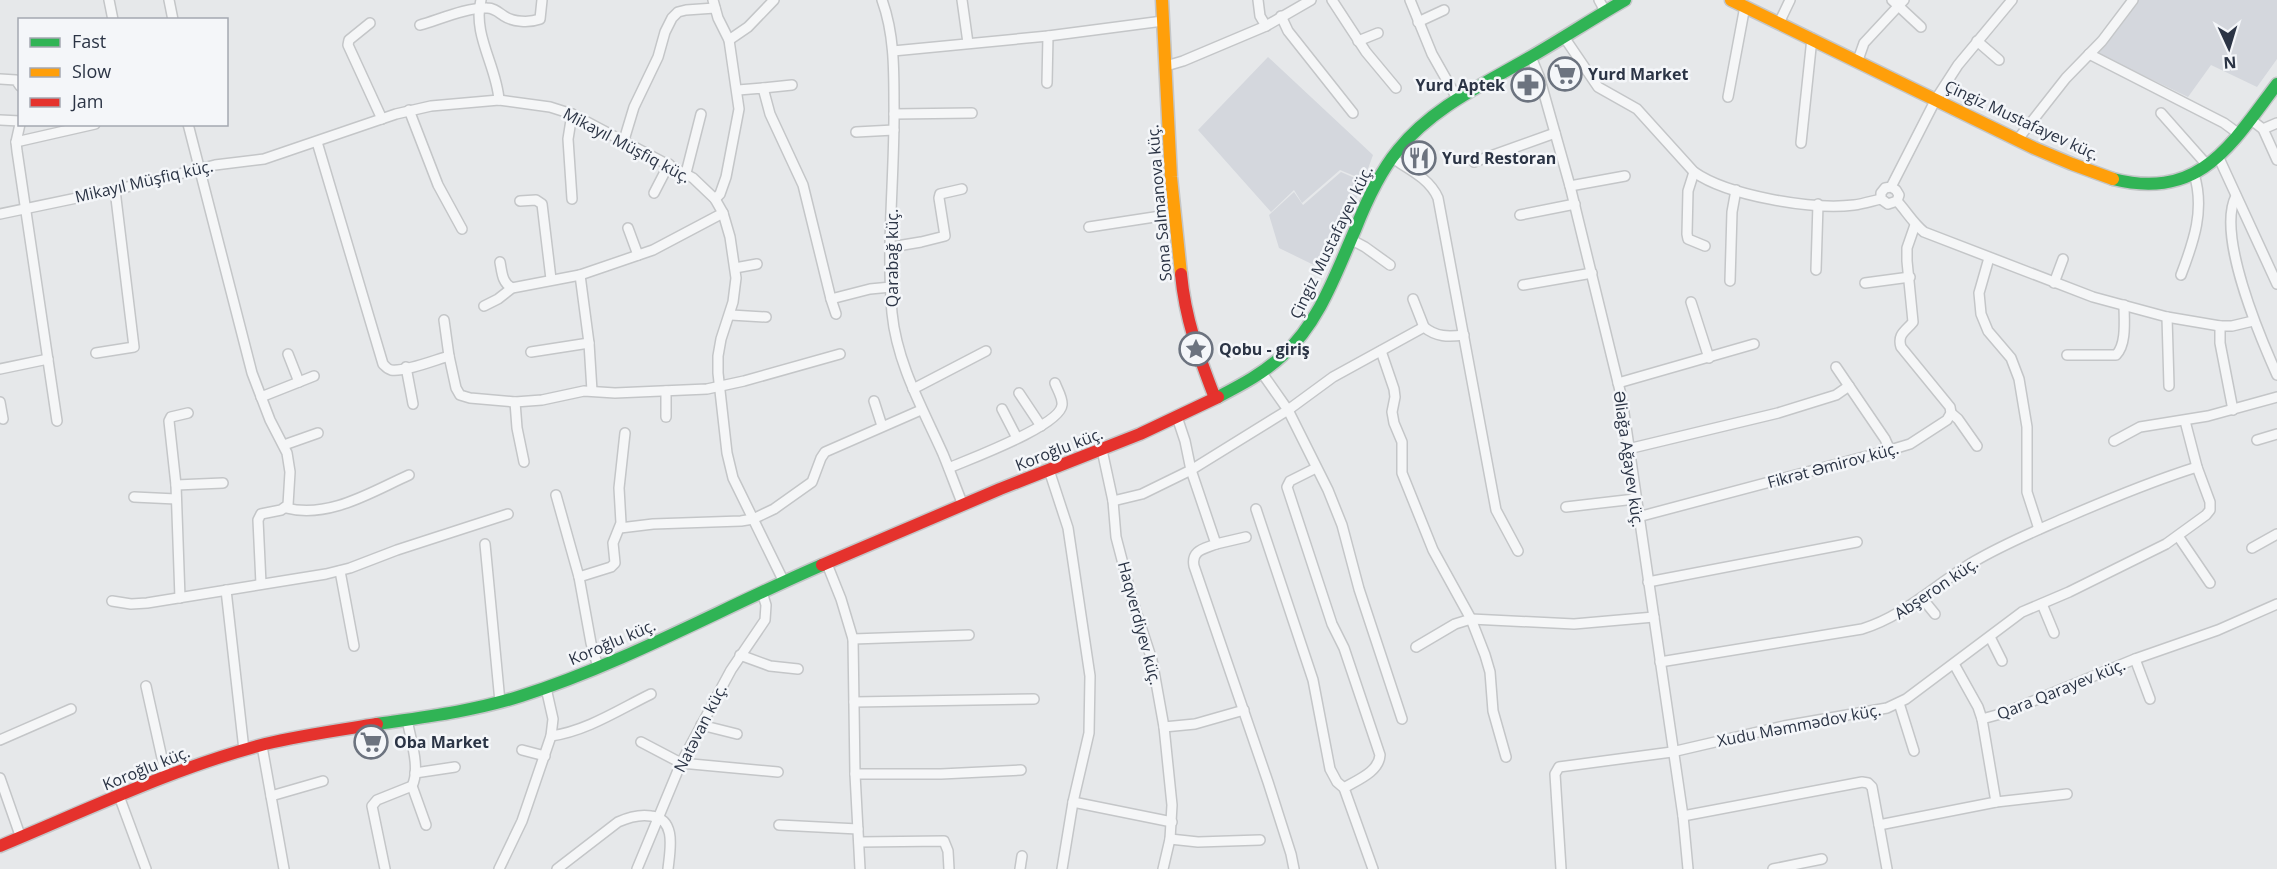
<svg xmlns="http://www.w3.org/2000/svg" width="2277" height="869" viewBox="0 0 2277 869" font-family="'Open Sans',sans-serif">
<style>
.built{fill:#d4d7dd}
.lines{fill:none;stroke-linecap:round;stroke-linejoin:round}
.street-casing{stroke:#c4c6c8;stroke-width:12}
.fast-casing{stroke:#c4c6c8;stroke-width:15}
.slow-casing{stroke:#c4c6c8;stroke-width:15}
.jam-casing{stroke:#c4c6c8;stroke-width:15}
.street{stroke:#f5f6f7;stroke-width:9}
.fast{stroke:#30b455;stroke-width:12}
.slow{stroke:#ff9f0a;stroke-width:12}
.jam{stroke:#e5322d;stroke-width:12}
.labels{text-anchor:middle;stroke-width:5;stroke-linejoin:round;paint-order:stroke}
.poi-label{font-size:16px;font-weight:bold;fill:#2b3445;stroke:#f4f6f9;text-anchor:start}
.street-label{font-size:16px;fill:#2b3445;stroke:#f4f6f9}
</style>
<rect width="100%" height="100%" fill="#e6e8ea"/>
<!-- built -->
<g class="built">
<path d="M 2138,0 L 2277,0 L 2277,59 L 2257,87 L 2211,65 L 2188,97 L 2097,53 Z"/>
<path d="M 1268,57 L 1373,155 L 1364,180 L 1340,170 L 1302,203 L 1294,190 L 1271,212 L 1198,130 Z"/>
<path d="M 1341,172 L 1364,182 L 1343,228 L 1320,268 L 1279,248 L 1269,215 L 1294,192 L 1303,205 Z"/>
</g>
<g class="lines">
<defs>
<g id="street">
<path d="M 109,0 L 113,20"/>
<path d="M 169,0 L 173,20"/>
<path d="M 481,0 C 472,34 497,67 499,100"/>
<path d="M 713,0 L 718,18 L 729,40 L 739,109 L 726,177 L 720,194 L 715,199"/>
<path d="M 882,0 C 894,33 894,68 894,103 C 895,173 886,244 892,313 C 897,364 923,409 943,454 C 950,471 956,488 963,505"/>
<path d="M 962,0 L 968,43"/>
<path d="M 1258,0 L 1260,16 L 1266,26"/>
<path d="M 1332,0 L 1366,52 L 1396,88"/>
<path d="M 1410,0 L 1432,54 L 1458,100"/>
<path d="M 1599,0 L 1605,11"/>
<path d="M 1892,0 L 1921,27"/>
<path d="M 1281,16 L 1288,31 L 1353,113"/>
<path d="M 1418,22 L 1444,10"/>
<path d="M 370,23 L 349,40 L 348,45 L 382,119"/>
<path d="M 1779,23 L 1790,0"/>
<path d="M 420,25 C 438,20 468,7 487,8 C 494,8 498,12 504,16 C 513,22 529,23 540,19 L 542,0"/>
<path d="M 1564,37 L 1598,87 L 1637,109 L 1694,172 C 1728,196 1813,210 1854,205 C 1863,204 1872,201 1881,199"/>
<path d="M 729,40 L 748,27 L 774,0"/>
<path d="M 1358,41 L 1378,33"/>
<path d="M 1977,41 L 1999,60"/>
<path d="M 893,51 L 1048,36 L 1163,21"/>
<path d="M 2089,54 L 2224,123 L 2239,134"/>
<path d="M 1531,57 L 1539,76 L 1570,186 L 1622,399 L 1683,816 L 1688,869"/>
<path d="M 1858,60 L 1864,43 L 1904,0"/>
<path d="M 1166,66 L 1183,61 L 1266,26 L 1311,0"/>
<path d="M 0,79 L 16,80 L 20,86"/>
<path d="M 1047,83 L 1048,36"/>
<path d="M 763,88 L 792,85"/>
<path d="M 738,90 L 763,88 L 770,114 L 803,185 L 831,299 L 870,289 L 891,287"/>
<path d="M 1728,97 L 1745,6"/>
<path d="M 409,110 L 438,185 L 462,229"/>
<path d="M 2161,113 L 2207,165"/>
<path d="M 572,114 L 568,139 L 572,199"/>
<path d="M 894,114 L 972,113"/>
<path d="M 2250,119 L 2263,129 L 2277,160"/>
<path d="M 0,120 L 20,121"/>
<path d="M 20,124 L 16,142 L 17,151 L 57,421"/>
<path d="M 188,124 L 252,373 L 270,420 L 287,453 L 290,472 L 288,505 L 281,510 L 261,514 L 258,520 L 261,584"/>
<path d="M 2263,129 L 2277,123"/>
<path d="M 856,132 L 894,130"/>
<path d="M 2018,139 L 2066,78 L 2102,41 L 2133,0"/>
<path d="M 624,140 L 634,107 L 658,57 L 665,32 L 672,18 L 678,12 L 686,10 L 715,8"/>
<path d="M 16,142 L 95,124"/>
<path d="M 317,142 L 383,364 C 386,367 387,369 391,370 C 405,372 435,360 449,356 L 456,388 L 460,395 L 470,398 L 515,402 L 542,400 L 584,391 L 615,393 L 707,389 L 744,381 L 840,354"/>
<path d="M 1801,143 L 1812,38"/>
<path d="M 2218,156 L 2277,284"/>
<path d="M 1392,158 C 1409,169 1430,179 1438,198 L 1496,510 L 1518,551"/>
<path d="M 1474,162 L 1555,133"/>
<path d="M 1694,172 L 1688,191 L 1687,234 L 1688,239 L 1705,246"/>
<path d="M 686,173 L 701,114"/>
<path d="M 1570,186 L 1625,176"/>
<path d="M 1891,187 L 1896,190 L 1899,195 L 1897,201 L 1888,204 L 1881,199 L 1881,193 L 1885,188 L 1891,187 L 1936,99 L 1958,65 L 2012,0"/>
<path d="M 654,193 L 669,164"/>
<path d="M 2236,196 C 2216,234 2260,337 2277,375"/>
<path d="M 520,201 L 536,200 L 542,204 L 551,279"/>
<path d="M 1897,201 C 1907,212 1913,223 1924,232 L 2093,297 L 2167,317 L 2220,326 L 2232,326 L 2253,321"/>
<path d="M 0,214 L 115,190 L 215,165 L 264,159 L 396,114 L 431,106 L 499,100 L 550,107 L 572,114 L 693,178 L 715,199 L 723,213 L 730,237 L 736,278 L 733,302 L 721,339 L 718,356 L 718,373 L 727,453 L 733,478 L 784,582"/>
<path d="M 1520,215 L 1575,204"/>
<path d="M 1089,227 L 1174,214"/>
<path d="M 628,228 L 638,255"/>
<path d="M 1350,239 L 1365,247 L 1390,265"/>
<path d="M 891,247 L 921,242 L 945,236 L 939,198 L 940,194 L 962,189"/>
<path d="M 1989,258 L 1979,293 L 1981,314 L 1988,331 L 2011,358 L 2019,379 L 2027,427 L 2027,492 L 2039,529"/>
<path d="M 500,262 C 502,272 502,283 512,288"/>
<path d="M 735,268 L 757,264"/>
<path d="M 1816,270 L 1818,204"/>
<path d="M 580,275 L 589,343 L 592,391"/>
<path d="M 2181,275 C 2194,241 2205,209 2194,174"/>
<path d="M 1730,281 L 1732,212 L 1736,190"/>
<path d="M 1865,283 L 1910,277"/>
<path d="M 2054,283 L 2063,259"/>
<path d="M 1523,285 L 1592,273"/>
<path d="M 831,299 L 836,314"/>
<path d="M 1413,299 L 1424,327"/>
<path d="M 1691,302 L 1709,358"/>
<path d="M 484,306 L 498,299 L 512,288 L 580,275 L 653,250 L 723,213"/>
<path d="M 731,315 L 766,317"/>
<path d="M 2167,317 L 2169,386"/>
<path d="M 444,320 L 449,356"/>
<path d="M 2220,326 L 2220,343 L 2233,410"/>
<path d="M 1381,351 L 1394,389 L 1395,397 L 1392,412 L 1394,423 L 1402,442 L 1402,473 L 1433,550 L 1471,619 L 1485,655 L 1490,672 L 1493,711 L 1506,757"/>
<path d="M 531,352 L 589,343"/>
<path d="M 96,353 L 134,347 L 115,190"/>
<path d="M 288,354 L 299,382"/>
<path d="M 2067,355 L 2116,355 C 2127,344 2124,319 2124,305"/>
<path d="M 406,367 L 413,404"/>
<path d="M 1836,367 L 1885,439 L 1890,450"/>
<path d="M 0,369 L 48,359"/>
<path d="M 1262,373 L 1288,410 L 1328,490 L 1342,525 L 1359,589 L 1402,719"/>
<path d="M 1618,383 L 1754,344"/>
<path d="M 913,389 L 986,351"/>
<path d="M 1019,393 L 1041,426"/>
<path d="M 261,397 L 314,376"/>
<path d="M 874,401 L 882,426"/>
<path d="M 0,402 L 3,419"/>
<path d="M 515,402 L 517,428 L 524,462"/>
<path d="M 1002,409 L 1017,438"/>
<path d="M 1951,413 L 1958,419 L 1977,446"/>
<path d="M 666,417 L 666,391"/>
<path d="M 1177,417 L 1185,441 L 1191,470 L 1216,544 C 1204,549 1191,550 1194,566 L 1268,782 L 1291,854 L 1294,869"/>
<path d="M 2257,440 L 2277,434"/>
<path d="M 2114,441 L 2140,427 L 2208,416 L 2277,397"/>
<path d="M 284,445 L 318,433"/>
<path d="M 1628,449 L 1778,413 L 1836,395 L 1849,386"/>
<path d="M 1102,450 L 1113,501 L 1116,537 L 1133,602 L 1152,660 L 1164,727 L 1172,805 L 1170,839 L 1163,869"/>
<path d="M 949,468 C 969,459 1060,426 1062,405 C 1063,398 1057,389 1055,383"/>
<path d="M 1316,468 L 1290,481 L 1287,487 L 1332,624 L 1344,648 L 1380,755 C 1379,772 1357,780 1344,788 L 1373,869"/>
<path d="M 1049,470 L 1068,528 L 1090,676 L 1089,733 L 1073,802 L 1062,869"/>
<path d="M 176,485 L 223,483"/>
<path d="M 556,495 L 579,577 L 591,643 L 598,667"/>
<path d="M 134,497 L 176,499"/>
<path d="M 1113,501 L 1142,494 L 1191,470 L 1288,410 L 1333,377 L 1424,327 C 1436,337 1448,337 1464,335"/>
<path d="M 1566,507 L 1635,499"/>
<path d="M 286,508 C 329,519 371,492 409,475"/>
<path d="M 1256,509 L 1313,680 L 1330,769 L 1337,782 L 1344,788"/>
<path d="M 1638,517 L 1890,450 L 1910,444 L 1947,420 L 1951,413 L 1950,407 L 1901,347 C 1897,334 1906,331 1913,322 L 1907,261 L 1907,248 L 1915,225"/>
<path d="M 620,528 L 653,524 L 741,521 L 753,519 L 774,509 L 812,482 L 821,458 L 825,452 L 921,410"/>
<path d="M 2178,536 L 2210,583"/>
<path d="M 485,544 L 500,702"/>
<path d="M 1216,544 L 1246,537"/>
<path d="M 2252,548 L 2277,534"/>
<path d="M 827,564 L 841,599 L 853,639 L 855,774 L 860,869"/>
<path d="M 340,571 L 354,646"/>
<path d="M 579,577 L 611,567 L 615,563 L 613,543 L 621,523 L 619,488 L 625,433"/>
<path d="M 1648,582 L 1857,542"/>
<path d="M 226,590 L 244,750"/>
<path d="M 180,598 L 176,485 L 169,421 L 171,417 L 188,413"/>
<path d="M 1922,598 L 1935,614"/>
<path d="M 112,601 L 131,604 L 147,603 L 326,574 L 350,568 L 397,550 L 508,514"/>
<path d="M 2042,604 L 2054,633"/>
<path d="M 1990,637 L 2002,661"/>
<path d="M 853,639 L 969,635"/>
<path d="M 1416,647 L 1455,624 L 1471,619 L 1574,624 L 1654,617"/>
<path d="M 740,655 L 770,666 L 798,669"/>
<path d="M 2135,659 L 2150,699"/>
<path d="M 1660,662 L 1862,629 C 1905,616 1937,583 1975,561 C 2004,544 2035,531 2065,518 C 2109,499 2152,481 2197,467"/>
<path d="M 1954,664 L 1978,707 L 1982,719"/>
<path d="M 146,686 L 166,776"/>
<path d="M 854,702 L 1034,699"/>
<path d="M 1899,703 L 1914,751"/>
<path d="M 701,725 L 737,734"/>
<path d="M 1164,727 L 1195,724 L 1244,710"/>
<path d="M 551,736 C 587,731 620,709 651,694"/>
<path d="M 0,740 L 71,709"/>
<path d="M 641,742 L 681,763 L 778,772"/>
<path d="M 262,746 L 284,869"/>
<path d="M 522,750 L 545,756"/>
<path d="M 415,773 L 455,767"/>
<path d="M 855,774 L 941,774 L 1021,770"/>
<path d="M 0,778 L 21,838"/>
<path d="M 412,786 L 426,825"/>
<path d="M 119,796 L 146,869"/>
<path d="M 271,796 L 323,781"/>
<path d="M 1073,802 L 1172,822"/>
<path d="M 1996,802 L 2067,794"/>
<path d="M 1683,816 L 1862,782 L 1868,783 L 1872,787 L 1879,825 L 1996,802 L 1982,719 L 2004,713 L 2135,659 L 2218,630 L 2277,604"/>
<path d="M 779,825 L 858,829"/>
<path d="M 1879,825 L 1887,869"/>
<path d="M 1170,839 L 1198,842 L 1260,840"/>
<path d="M 859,842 L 944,841 L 948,851 L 949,869"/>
<path d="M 385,869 L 372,806 L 377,800 L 412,786 C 421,768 410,738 407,719"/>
<path d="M 499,869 L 522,821 L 551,736 L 553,719 L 546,688"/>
<path d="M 557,869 L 618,822 C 629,817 639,814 651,816 C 677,819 670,850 668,869"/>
<path d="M 637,869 L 681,763 L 731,670 L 765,620 L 766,605 L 762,592"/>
<path d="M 1020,869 L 1022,856"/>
<path d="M 1561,869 L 1555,774 L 1559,767 L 1672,752 L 1784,726 L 1887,708 L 1906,699 L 2022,612 L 2069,592 L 2166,544 L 2206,515 L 2210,510 L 2210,502 L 2197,467 L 2185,421"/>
<path d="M 1773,869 L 1822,859"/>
</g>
<g id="fast">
<path d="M 2113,179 C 2200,201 2231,145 2277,84"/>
<path d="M 1218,397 C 1241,385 1264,373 1283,355 C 1319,323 1336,273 1355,230 C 1366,202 1379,173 1398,150 C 1432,108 1482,85 1527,59 C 1560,40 1592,19 1625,0"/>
<path d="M 377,724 C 425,717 474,711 521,696 C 625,663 722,608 822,565"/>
</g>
<g id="slow">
<path d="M 1162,0 L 1171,177 L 1181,274"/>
<path d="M 1731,0 L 2034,148 L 2072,164 L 2113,179"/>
</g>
<g id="jam">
<path d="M 1181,274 C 1185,318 1199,357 1215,398"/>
<path d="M 822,565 L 1000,489 L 1140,434 L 1218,397"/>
<path d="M 0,846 C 87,810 173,768 265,744 C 302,735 340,730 377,724"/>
</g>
</defs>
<!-- street casing -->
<use href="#street" class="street-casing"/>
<!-- fast casing -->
<use href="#fast" class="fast-casing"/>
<!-- slow casing -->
<use href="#slow" class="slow-casing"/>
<!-- jam casing -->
<use href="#jam" class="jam-casing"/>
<!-- street -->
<use href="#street" class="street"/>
<!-- fast -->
<use href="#fast" class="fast"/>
<!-- slow -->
<use href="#slow" class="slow"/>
<!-- jam -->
<use href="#jam" class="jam"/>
</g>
<!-- icons -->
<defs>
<symbol id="supermarket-ring" viewBox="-11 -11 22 22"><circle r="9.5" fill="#f4f6f9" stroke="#6c737f" stroke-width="1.5"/><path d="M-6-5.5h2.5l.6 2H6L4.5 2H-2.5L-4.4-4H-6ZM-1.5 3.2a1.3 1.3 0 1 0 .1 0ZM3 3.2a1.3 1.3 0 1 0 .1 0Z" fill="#6c737f"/></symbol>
<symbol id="pharmacy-ring" viewBox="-11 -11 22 22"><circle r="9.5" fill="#f4f6f9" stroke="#6c737f" stroke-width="1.5"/><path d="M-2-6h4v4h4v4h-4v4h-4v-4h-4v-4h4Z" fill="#6c737f"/></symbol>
<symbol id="restaurant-ring" viewBox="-11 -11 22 22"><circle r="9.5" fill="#f4f6f9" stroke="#6c737f" stroke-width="1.5"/><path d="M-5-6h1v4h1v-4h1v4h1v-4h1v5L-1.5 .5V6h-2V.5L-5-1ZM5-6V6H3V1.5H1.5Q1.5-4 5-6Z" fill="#6c737f"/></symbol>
<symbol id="sight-ring" viewBox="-11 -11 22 22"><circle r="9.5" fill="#f4f6f9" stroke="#6c737f" stroke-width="1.5"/><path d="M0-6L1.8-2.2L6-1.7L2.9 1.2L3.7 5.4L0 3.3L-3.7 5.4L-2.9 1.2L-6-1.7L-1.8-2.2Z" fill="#6c737f"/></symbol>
</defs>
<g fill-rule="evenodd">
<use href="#supermarket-ring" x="1546" y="55" width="38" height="38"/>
<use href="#pharmacy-ring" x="1509" y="66" width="38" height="38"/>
<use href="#restaurant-ring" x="1400" y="139" width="38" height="38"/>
<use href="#sight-ring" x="1177" y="330" width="38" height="38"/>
<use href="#supermarket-ring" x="352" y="723" width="38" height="38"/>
</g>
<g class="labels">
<!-- poi labels -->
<g class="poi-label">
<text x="1588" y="80">Yurd Market</text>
<text x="1505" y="91" text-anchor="end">Yurd Aptek</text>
<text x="1442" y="164">Yurd Restoran</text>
<text x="1219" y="355">Qobu - giriş</text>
<text x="394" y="748">Oba Market</text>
</g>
<!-- street labels -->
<g class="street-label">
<text transform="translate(2022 120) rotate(25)" y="6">Çingiz Mustafayev küç.</text>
<text transform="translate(627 145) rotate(28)" y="6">Mikayıl Müşfiq küç.</text>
<text transform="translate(144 181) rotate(-13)" y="6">Mikayıl Müşfiq küç.</text>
<text transform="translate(1159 203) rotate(-95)" y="6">Sona Salmanova küç.</text>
<text transform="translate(1331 242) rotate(-64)" y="6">Çingiz Mustafayev küç.</text>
<text transform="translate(892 258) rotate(-90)" y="6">Qarabağ küç.</text>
<text transform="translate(1059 449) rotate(-21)" y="6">Koroğlu küç.</text>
<text transform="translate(1629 459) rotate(82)" y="6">Əliağa Ağayev küç.</text>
<text transform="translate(1833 465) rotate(-15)" y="6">Fikrət Əmirov küç.</text>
<text transform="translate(1936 588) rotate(-34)" y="6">Abşeron küç.</text>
<text transform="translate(1140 623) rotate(75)" y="6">Haqverdiyev küç.</text>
<text transform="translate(612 642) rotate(-23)" y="6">Koroğlu küç.</text>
<text transform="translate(2061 689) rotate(-22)" y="6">Qara Qarayev küç.</text>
<text transform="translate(1799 725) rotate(-11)" y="6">Xudu Məmmədov küç.</text>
<text transform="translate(700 728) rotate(-63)" y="6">Natəvan küç.</text>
<text transform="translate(146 768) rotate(-22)" y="6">Koroğlu küç.</text>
</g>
</g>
<!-- legend -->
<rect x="18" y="18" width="210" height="108" fill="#f4f6f9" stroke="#a4a8b1" stroke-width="1.5"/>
<rect x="30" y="38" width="30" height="9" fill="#30b455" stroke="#a4a8b1" stroke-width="1.5"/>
<text x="72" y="48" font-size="18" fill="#2b3445">Fast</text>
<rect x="30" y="68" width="30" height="9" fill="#ff9f0a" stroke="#a4a8b1" stroke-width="1.5"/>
<text x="72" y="78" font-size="18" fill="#2b3445">Slow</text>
<rect x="30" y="98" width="30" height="9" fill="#e5322d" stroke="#a4a8b1" stroke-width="1.5"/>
<text x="72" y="108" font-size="18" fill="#2b3445">Jam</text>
<!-- north arrow -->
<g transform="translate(2229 48) rotate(176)" stroke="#f4f6f9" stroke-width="4.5" paint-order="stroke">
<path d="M0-4.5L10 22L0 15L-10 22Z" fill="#2b3445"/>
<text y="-9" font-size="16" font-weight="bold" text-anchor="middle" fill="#2b3445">N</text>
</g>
</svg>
